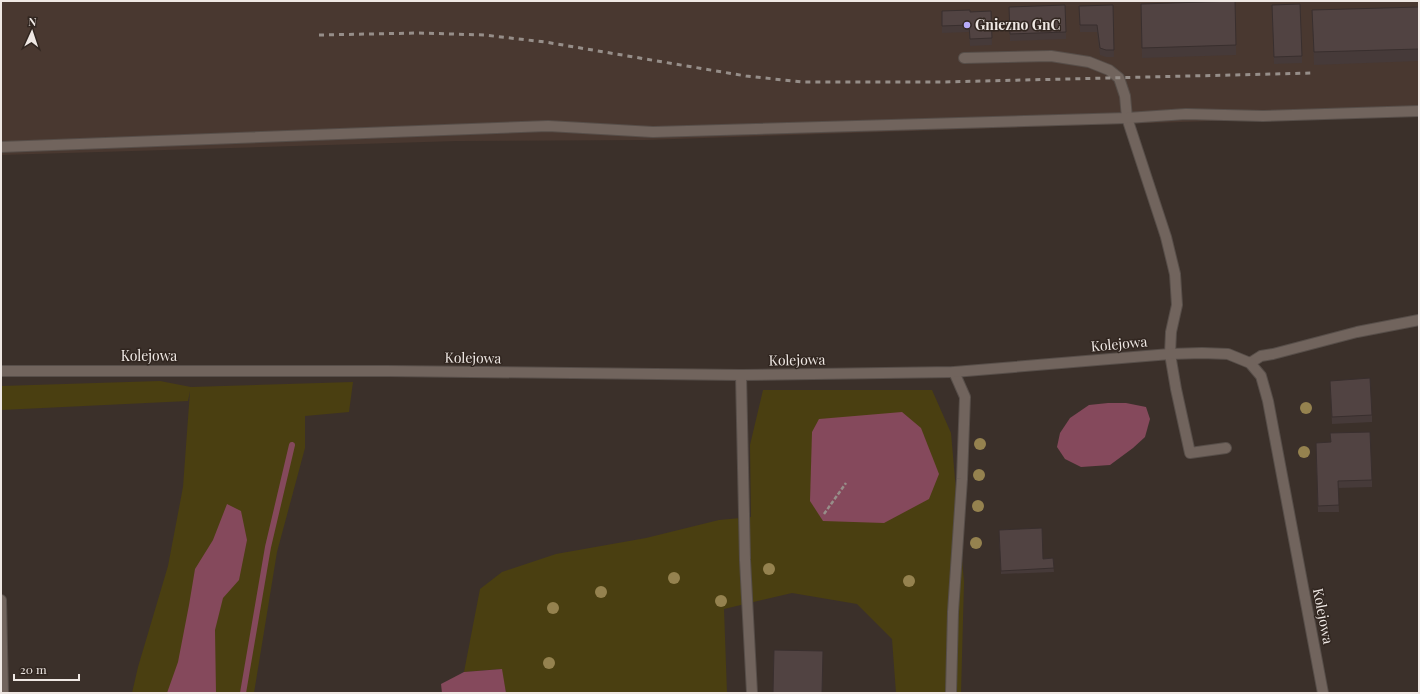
<svg xmlns="http://www.w3.org/2000/svg" width="1420" height="694" viewBox="0 0 1420 694" font-family="'Playfair Display',serif">
<style>
.built{fill:#493830}
.green{fill:#4a3f11}
.water{fill:#85495c}
.lines{fill:none;stroke-linecap:round;stroke-linejoin:round}
.stream{stroke:#85495c;stroke-width:6}
.lane-casing{stroke:#574e49;stroke-width:12}
.street-casing{stroke:#574e49;stroke-width:12}
.path{stroke:#978e89;stroke-width:2.5;stroke-dasharray:4 2;stroke-linecap:butt}
.lane{stroke:#71645d;stroke-width:10}
.street{stroke:#71645d;stroke-width:10}
.rail{stroke:#968e89;stroke-width:3;stroke-dasharray:5 5;stroke-linecap:butt}
.tree{fill:#95824f}
.wall{fill:#463a39}
.building{fill:#514342;stroke:#392f2e}
.poi-dot{fill:#b7abf8;stroke:#312620;stroke-width:1.5}
.labels{text-anchor:middle;stroke-width:3;stroke-linejoin:round;paint-order:stroke}
.poi-label{font-size:14px;font-weight:bold;fill:#efe8e4;stroke:#312620;text-anchor:start}
.street-label{font-size:14px;fill:#efe8e4;stroke:#312620}
</style>
<rect width="100%" height="100%" fill="#3b302a"/>
<!-- built -->
<path class="built" d="M 1,1 L 1419,1 L 1419,114 L 645,140 L 458,141 L 1,155 Z"/>
<!-- green -->
<g class="green">
<path d="M 160,381 L 191,387 L 353,382 L 349,412 L 305,416 L 305,448 L 277,552 L 254,693 L 132,693 L 138,667 L 168,566 L 183,487 L 190,391 L 188,401 L 1,410 L 1,386 Z"/>
<path d="M 763,390 L 932,390 L 951,433 L 964,582 L 961,693 L 896,693 L 892,639 L 857,604 L 792,593 L 724,609 L 727,693 L 506,693 L 501,669 L 464,672 L 480,589 L 502,572 L 556,554 L 646,538 L 719,520 L 751,517 L 750,445 Z"/>
</g>
<!-- water -->
<g class="water">
<path d="M 1108,403 L 1126,403 L 1146,407 L 1150,419 L 1145,437 L 1133,448 L 1110,465 L 1081,467 L 1065,459 L 1057,447 L 1060,433 L 1070,418 L 1089,405 Z"/>
<path d="M 902,412 L 921,428 L 939,474 L 929,499 L 884,523 L 823,521 L 810,501 L 812,432 L 819,419 Z"/>
<path d="M 227,504 L 241,511 L 247,540 L 239,580 L 223,598 L 215,630 L 216,693 L 167,693 L 178,662 L 189,605 L 195,569 L 213,540 Z"/>
<path d="M 502,669 L 506,693 L 442,693 L 441,684 L 464,672 Z"/>
</g>
<g class="lines">
<!-- stream -->
<path class="stream" d="M 243,693 L 268,547 L 292,445"/>
<defs>
<g id="lane">
<path d="M 964,58 L 1051,56 L 1089,62 L 1109,70 L 1119,78 L 1125,96 L 1127,118 L 1166,237 L 1175,274 L 1177,305 L 1171,332 L 1170,354 L 1176,389 L 1190,453 L 1226,448"/>
<path d="M 1,147 L 548,126 L 653,132 L 1127,118 L 1186,114 L 1263,116 L 1419,111"/>
<path d="M 1250,363 L 1261,356 L 1273,354 L 1357,332 L 1419,320"/>
<path d="M 741,375 L 745,560 L 752,693"/>
<path d="M 1,600 L 3,693"/>
<path d="M 951,693 L 953,612 L 962,479 L 965,397 L 954,372"/>
</g>
<path id="street" d="M 1,371 L 389,371 L 741,375 L 954,372 L 1170,354 L 1202,353 L 1228,354 L 1250,363 L 1261,376 L 1268,401 L 1323,693"/>
</defs>
<!-- lane casing -->
<use href="#lane" class="lane-casing"/>
<!-- street casing -->
<use href="#street" class="street-casing"/>
<!-- path -->
<path class="path" d="M 824,514 L 846,483"/>
<!-- lane -->
<use href="#lane" class="lane"/>
<!-- street -->
<use href="#street" class="street"/>
<!-- rail -->
<path class="rail" d="M 319,35 L 419,33 L 484,35 L 545,42 L 746,76 L 802,82 L 942,82 L 1314,73"/>
</g>
<!-- trees -->
<g class="tree">
<circle cx="1306" cy="408" r="6"/>
<circle cx="980" cy="444" r="6"/>
<circle cx="1304" cy="452" r="6"/>
<circle cx="979" cy="475" r="6"/>
<circle cx="978" cy="506" r="6"/>
<circle cx="976" cy="543" r="6"/>
<circle cx="769" cy="569" r="6"/>
<circle cx="674" cy="578" r="6"/>
<circle cx="909" cy="581" r="6"/>
<circle cx="601" cy="592" r="6"/>
<circle cx="721" cy="601" r="6"/>
<circle cx="553" cy="608" r="6"/>
<circle cx="549" cy="663" r="6"/>
</g>
<!-- wall -->
<g class="wall">
<path d="M 1113,5 L 1114,57 L 1106,57 L 1100,55 L 1097,32 L 1080,32 L 1079,13 L 1079,6 Z"/>
<path d="M 1419,7 L 1419,61 L 1314,65 L 1312,10 Z"/>
<path d="M 942,11 L 970,12 L 991,11 L 992,45 L 970,46 L 969,32 L 942,33 Z"/>
<path d="M 1272,12 L 1302,56 L 1302,63 L 1274,64 Z"/>
<path d="M 1009,14 L 1066,32 L 1066,39 L 1010,41 Z"/>
<path d="M 1141,14 L 1236,45 L 1236,55 L 1142,58 Z"/>
<path d="M 1330,381 L 1372,415 L 1372,422 L 1332,424 Z"/>
<path d="M 1316,450 L 1372,480 L 1372,487 L 1338,488 L 1339,512 L 1318,512 Z"/>
<path d="M 999,530 L 1043,559 L 1053,558 L 1054,572 L 1001,574 Z"/>
</g>
<!-- building -->
<g class="building">
<path d="M 1235,1 L 1236,45 L 1142,48 L 1141,4 Z"/>
<path d="M 1300,4 L 1302,56 L 1274,57 L 1272,5 Z"/>
<path d="M 1065,5 L 1066,32 L 1010,34 L 1009,7 Z"/>
<path d="M 1113,5 L 1114,50 L 1106,50 L 1100,48 L 1097,25 L 1080,25 L 1079,6 Z"/>
<path d="M 1419,7 L 1419,49 L 1314,52 L 1312,10 Z"/>
<path d="M 970,10 L 970,12 L 991,11 L 992,38 L 970,39 L 969,25 L 942,26 L 942,11 Z"/>
<path d="M 1370,378 L 1372,415 L 1332,417 L 1330,381 Z"/>
<path d="M 1370,432 L 1372,480 L 1338,481 L 1339,505 L 1318,506 L 1316,443 L 1331,442 L 1330,433 Z"/>
<path d="M 1042,528 L 1043,559 L 1053,558 L 1054,568 L 1001,571 L 999,530 Z"/>
<path d="M 774,650 L 823,651 L 822,693 L 773,693 Z"/>
</g>
<!-- markers -->
<circle class="poi-dot" cx="967" cy="25" r="4"/>
<g class="labels">
<!-- poi labels -->
<g class="poi-label">
<text x="975" y="30">Gniezno GnC</text>
</g>
<!-- street labels -->
<g class="street-label">
<text transform="translate(1119 344) rotate(-5)" y="5">Kolejowa</text>
<text x="149" y="361">Kolejowa</text>
<text transform="translate(473 358) rotate(1)" y="5">Kolejowa</text>
<text transform="translate(797 360) rotate(-1)" y="5">Kolejowa</text>
<text transform="translate(1323 616) rotate(79)" y="5">Kolejowa</text>
</g>
</g>
<!-- border -->
<rect width="1420" height="694" fill="none" stroke="#efe8e4" stroke-width="4"/>
<!-- north arrow -->
<g transform="translate(32 32) rotate(3)" stroke="#312620" stroke-width="3" paint-order="stroke">
<path d="M0-3L7 15L0 10L-7 15Z" fill="#efe8e4"/>
<text y="-6" font-size="11" font-weight="bold" text-anchor="middle" fill="#efe8e4">N</text>
</g>
<!-- scale -->
<path d="M14 674v6h65v-6" fill="none" stroke="#efe8e4" stroke-width="2"/>
<text x="20" y="674" font-size="12" fill="#efe8e4" stroke="#312620" stroke-width="3" paint-order="stroke">20 m</text>
</svg>
